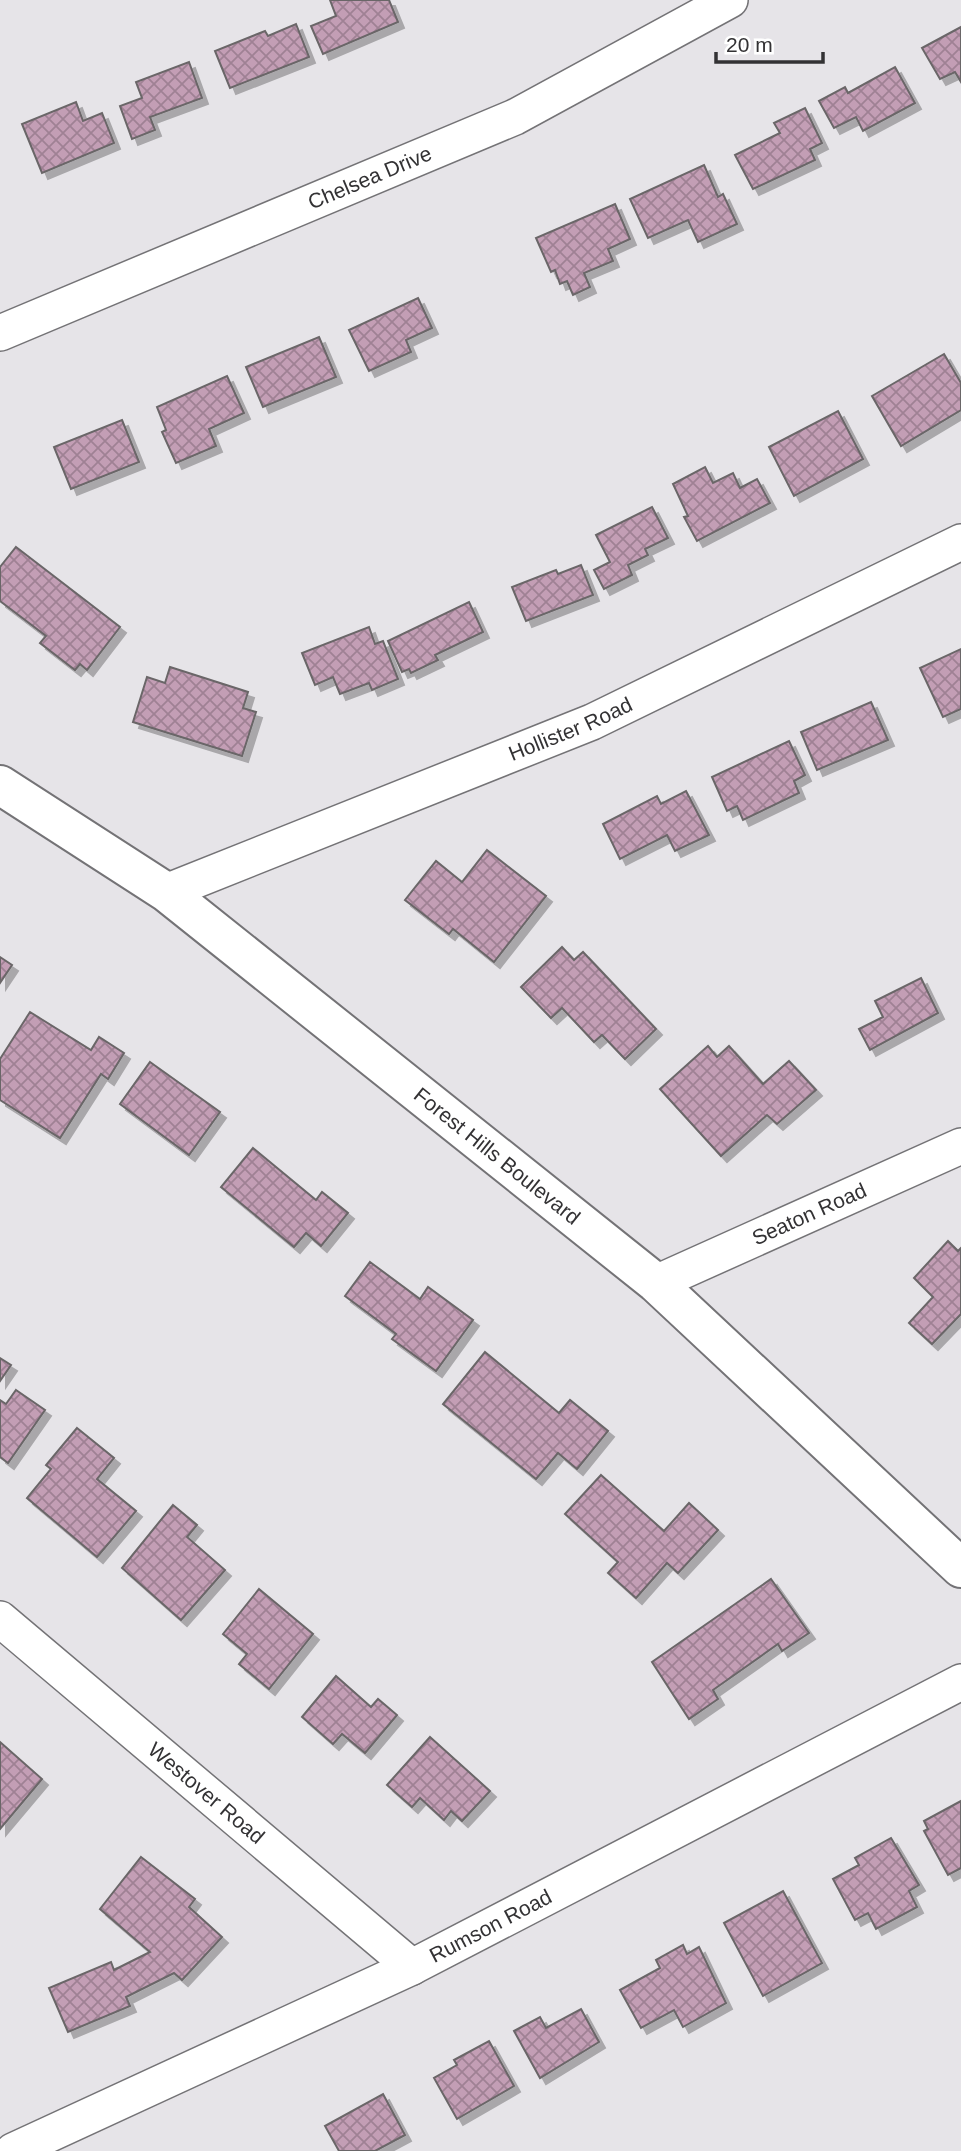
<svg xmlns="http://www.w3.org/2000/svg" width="961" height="2151" viewBox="0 0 961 2151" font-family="Arial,sans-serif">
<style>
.building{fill:url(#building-cross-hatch);stroke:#6a6668;stroke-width:2;filter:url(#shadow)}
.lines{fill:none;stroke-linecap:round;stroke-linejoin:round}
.minor-casing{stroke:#747376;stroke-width:38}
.tertiary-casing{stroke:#747376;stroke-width:42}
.minor{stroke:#fff;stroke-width:35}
.tertiary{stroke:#fff;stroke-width:38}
.labels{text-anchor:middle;stroke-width:5;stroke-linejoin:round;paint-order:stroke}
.street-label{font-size:21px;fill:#333234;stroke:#fff}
</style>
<defs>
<pattern id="building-cross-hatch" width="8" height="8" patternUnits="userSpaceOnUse" patternTransform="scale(1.75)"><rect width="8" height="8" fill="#c39eb5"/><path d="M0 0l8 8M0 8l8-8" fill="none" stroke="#9f8194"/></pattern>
<filter id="shadow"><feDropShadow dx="6" dy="6" stdDeviation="0" flood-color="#0004"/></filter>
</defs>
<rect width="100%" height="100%" fill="#e6e4e8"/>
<!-- building -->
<g class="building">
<path d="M 330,0 L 389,0 L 398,22 L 323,54 L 311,26 L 336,16 Z"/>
<path d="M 296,24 L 309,57 L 230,88 L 215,51 L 265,31 L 268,36 Z"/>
<path d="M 961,27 L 961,82 L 955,72 L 940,79 L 922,48 Z"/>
<path d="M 189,62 L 202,98 L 150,117 L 155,130 L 132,139 L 120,106 L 142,98 L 136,82 Z"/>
<path d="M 895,67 L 915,103 L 863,131 L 856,117 L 834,128 L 819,101 L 845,87 L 848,93 Z"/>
<path d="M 76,102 L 83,121 L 102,113 L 114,143 L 42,173 L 22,124 Z"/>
<path d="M 805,108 L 822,143 L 810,149 L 815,160 L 753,189 L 735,155 L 780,133 L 774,123 Z"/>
<path d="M 704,165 L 718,197 L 723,194 L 737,224 L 698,242 L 688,220 L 648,238 L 630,199 Z"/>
<path d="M 615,204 L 630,239 L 608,249 L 613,261 L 584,273 L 590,287 L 573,295 L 567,281 L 560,284 L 555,270 L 551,272 L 536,238 Z"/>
<path d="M 418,298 L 432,328 L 406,340 L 411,352 L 369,371 L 349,330 Z"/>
<path d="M 319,337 L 336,377 L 263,407 L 246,367 Z"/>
<path d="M 944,354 L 961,383 L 961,410 L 901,446 L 872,396 Z"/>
<path d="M 227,376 L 244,413 L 209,429 L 216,446 L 176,463 L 162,432 L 166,430 L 157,407 Z"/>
<path d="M 838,411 L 863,459 L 794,496 L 769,447 Z"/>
<path d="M 122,420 L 139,462 L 71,489 L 54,447 Z"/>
<path d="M 705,467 L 713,483 L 733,473 L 740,488 L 757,479 L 770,503 L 697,541 L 684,517 L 688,516 L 673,484 Z"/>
<path d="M 652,507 L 668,538 L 645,549 L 648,555 L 628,565 L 632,575 L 604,589 L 594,570 L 610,562 L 596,535 Z"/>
<path d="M 16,547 L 120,627 L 87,670 L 80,664 L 75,670 L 40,643 L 46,636 L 0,601 L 0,567 Z"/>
<path d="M 581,565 L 593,595 L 526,621 L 512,587 L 556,570 L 558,574 Z"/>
<path d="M 469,602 L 483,632 L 435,655 L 438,660 L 411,673 L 409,669 L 402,672 L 388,641 Z"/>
<path d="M 369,627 L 375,644 L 383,641 L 398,679 L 372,690 L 369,683 L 340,694 L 333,677 L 315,685 L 302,653 Z"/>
<path d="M 961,649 L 961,709 L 943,717 L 920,668 Z"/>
<path d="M 170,667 L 248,692 L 243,708 L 256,712 L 242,756 L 133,722 L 147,677 L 165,683 Z"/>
<path d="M 871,702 L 888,740 L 817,770 L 801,732 Z"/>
<path d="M 789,741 L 805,775 L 794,781 L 799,793 L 743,820 L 737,806 L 727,811 L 712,777 Z"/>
<path d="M 686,791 L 709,835 L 675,851 L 667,835 L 620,859 L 603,824 L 657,796 L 661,804 Z"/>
<path d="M 487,850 L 546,896 L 494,962 L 453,929 L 449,934 L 405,900 L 436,861 L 462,882 Z"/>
<path d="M 562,947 L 574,960 L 583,952 L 656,1029 L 625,1059 L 602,1035 L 594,1042 L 562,1008 L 551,1018 L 521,987 Z"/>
<path d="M 0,957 L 12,965 L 0,983 Z"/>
<path d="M 921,978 L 938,1013 L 870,1050 L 859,1029 L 883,1017 L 875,1001 Z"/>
<path d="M 30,1012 L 91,1050 L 99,1037 L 124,1053 L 108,1079 L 101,1074 L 60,1138 L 0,1100 L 0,1059 Z"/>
<path d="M 708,1046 L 717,1057 L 729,1046 L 763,1084 L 789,1061 L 816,1090 L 777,1124 L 767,1115 L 721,1156 L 660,1089 Z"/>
<path d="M 150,1062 L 220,1112 L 189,1155 L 120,1104 Z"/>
<path d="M 253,1148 L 316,1200 L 322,1192 L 348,1213 L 321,1246 L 306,1233 L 294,1247 L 221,1187 Z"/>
<path d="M 948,1241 L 958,1251 L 961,1248 L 961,1314 L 932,1344 L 909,1323 L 933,1297 L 914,1278 Z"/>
<path d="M 370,1262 L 420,1299 L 428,1287 L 473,1320 L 436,1371 L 392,1339 L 396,1334 L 345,1296 Z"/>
<path d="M 485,1352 L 559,1413 L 570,1400 L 608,1431 L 577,1469 L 558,1453 L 536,1479 L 443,1404 Z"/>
<path d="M 0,1358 L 11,1365 L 0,1381 Z"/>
<path d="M 16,1390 L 45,1410 L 8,1463 L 0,1457 L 0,1400 L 6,1404 Z"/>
<path d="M 77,1428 L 114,1458 L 97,1479 L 136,1511 L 97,1557 L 27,1498 L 51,1469 L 46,1465 Z"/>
<path d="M 601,1475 L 664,1531 L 689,1503 L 718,1530 L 678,1573 L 667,1563 L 636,1598 L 608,1573 L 618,1562 L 565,1514 Z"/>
<path d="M 173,1505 L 197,1525 L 187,1537 L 225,1570 L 181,1620 L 122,1568 Z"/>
<path d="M 771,1579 L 809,1633 L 782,1651 L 778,1644 L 713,1690 L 718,1699 L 689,1719 L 652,1662 Z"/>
<path d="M 259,1589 L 313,1634 L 269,1689 L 239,1664 L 247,1654 L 223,1634 Z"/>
<path d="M 336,1676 L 371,1707 L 378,1699 L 397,1715 L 365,1753 L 342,1734 L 333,1744 L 302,1717 Z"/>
<path d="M 430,1737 L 490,1791 L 462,1821 L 451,1811 L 444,1820 L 420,1798 L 412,1807 L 387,1785 Z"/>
<path d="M 0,1742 L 42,1779 L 0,1829 Z"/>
<path d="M 961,1801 L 961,1868 L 948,1875 L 924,1831 L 928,1829 L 924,1821 Z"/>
<path d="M 891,1838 L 919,1885 L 909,1891 L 917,1907 L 876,1929 L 868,1913 L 855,1920 L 833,1879 L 859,1865 L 855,1858 Z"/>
<path d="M 141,1857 L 195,1899 L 189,1907 L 222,1937 L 182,1980 L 174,1973 L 126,1997 L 130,2006 L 68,2032 L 49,1988 L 111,1962 L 114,1970 L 150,1952 L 100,1909 Z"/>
<path d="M 783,1891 L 822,1963 L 763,1996 L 724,1923 Z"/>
<path d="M 683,1945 L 687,1954 L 699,1947 L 726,2003 L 683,2027 L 674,2010 L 641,2028 L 620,1990 L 660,1968 L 656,1960 Z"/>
<path d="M 581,2009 L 599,2042 L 540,2078 L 514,2031 L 540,2017 L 546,2028 Z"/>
<path d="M 489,2041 L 514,2086 L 457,2119 L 434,2078 L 457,2065 L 454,2060 Z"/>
<path d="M 383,2094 L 405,2135 L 375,2151 L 339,2151 L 325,2126 Z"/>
</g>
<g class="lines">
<defs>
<g id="minor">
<path id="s1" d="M 0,333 L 515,117 L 730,0"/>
<path id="s2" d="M 166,892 L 592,722 L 961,542"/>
<path id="s3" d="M 656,1283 L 961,1146"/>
<path id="s4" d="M 0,1619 L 412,1967"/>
<path id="s5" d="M 13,2151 L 412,1967 L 961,1682"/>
</g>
<g id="tertiary">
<path id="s6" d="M 0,785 L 166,892 L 656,1283 L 961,1568"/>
</g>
</defs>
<!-- minor casing -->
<use href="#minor" class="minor-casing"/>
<!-- tertiary casing -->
<use href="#tertiary" class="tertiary-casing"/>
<!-- minor -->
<use href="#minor" class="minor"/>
<!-- tertiary -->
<use href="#tertiary" class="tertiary"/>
</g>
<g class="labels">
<!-- street labels -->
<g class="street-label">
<text dy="7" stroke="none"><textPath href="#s1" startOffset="401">Chelsea Drive</textPath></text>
<text dy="7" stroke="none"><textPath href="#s2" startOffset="436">Hollister Road</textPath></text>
<text dy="7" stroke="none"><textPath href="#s6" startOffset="621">Forest Hills Boulevard</textPath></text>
<text dy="7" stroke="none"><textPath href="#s3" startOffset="168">Seaton Road</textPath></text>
<text dy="7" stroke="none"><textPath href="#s4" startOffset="270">Westover Road</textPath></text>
<text dy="7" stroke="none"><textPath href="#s5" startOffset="528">Rumson Road</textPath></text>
</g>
</g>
<!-- scale -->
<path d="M716 52v10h107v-10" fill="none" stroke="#333234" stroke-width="3.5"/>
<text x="726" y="52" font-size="21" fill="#333234" stroke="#ffffff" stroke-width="5" paint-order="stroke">20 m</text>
</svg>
